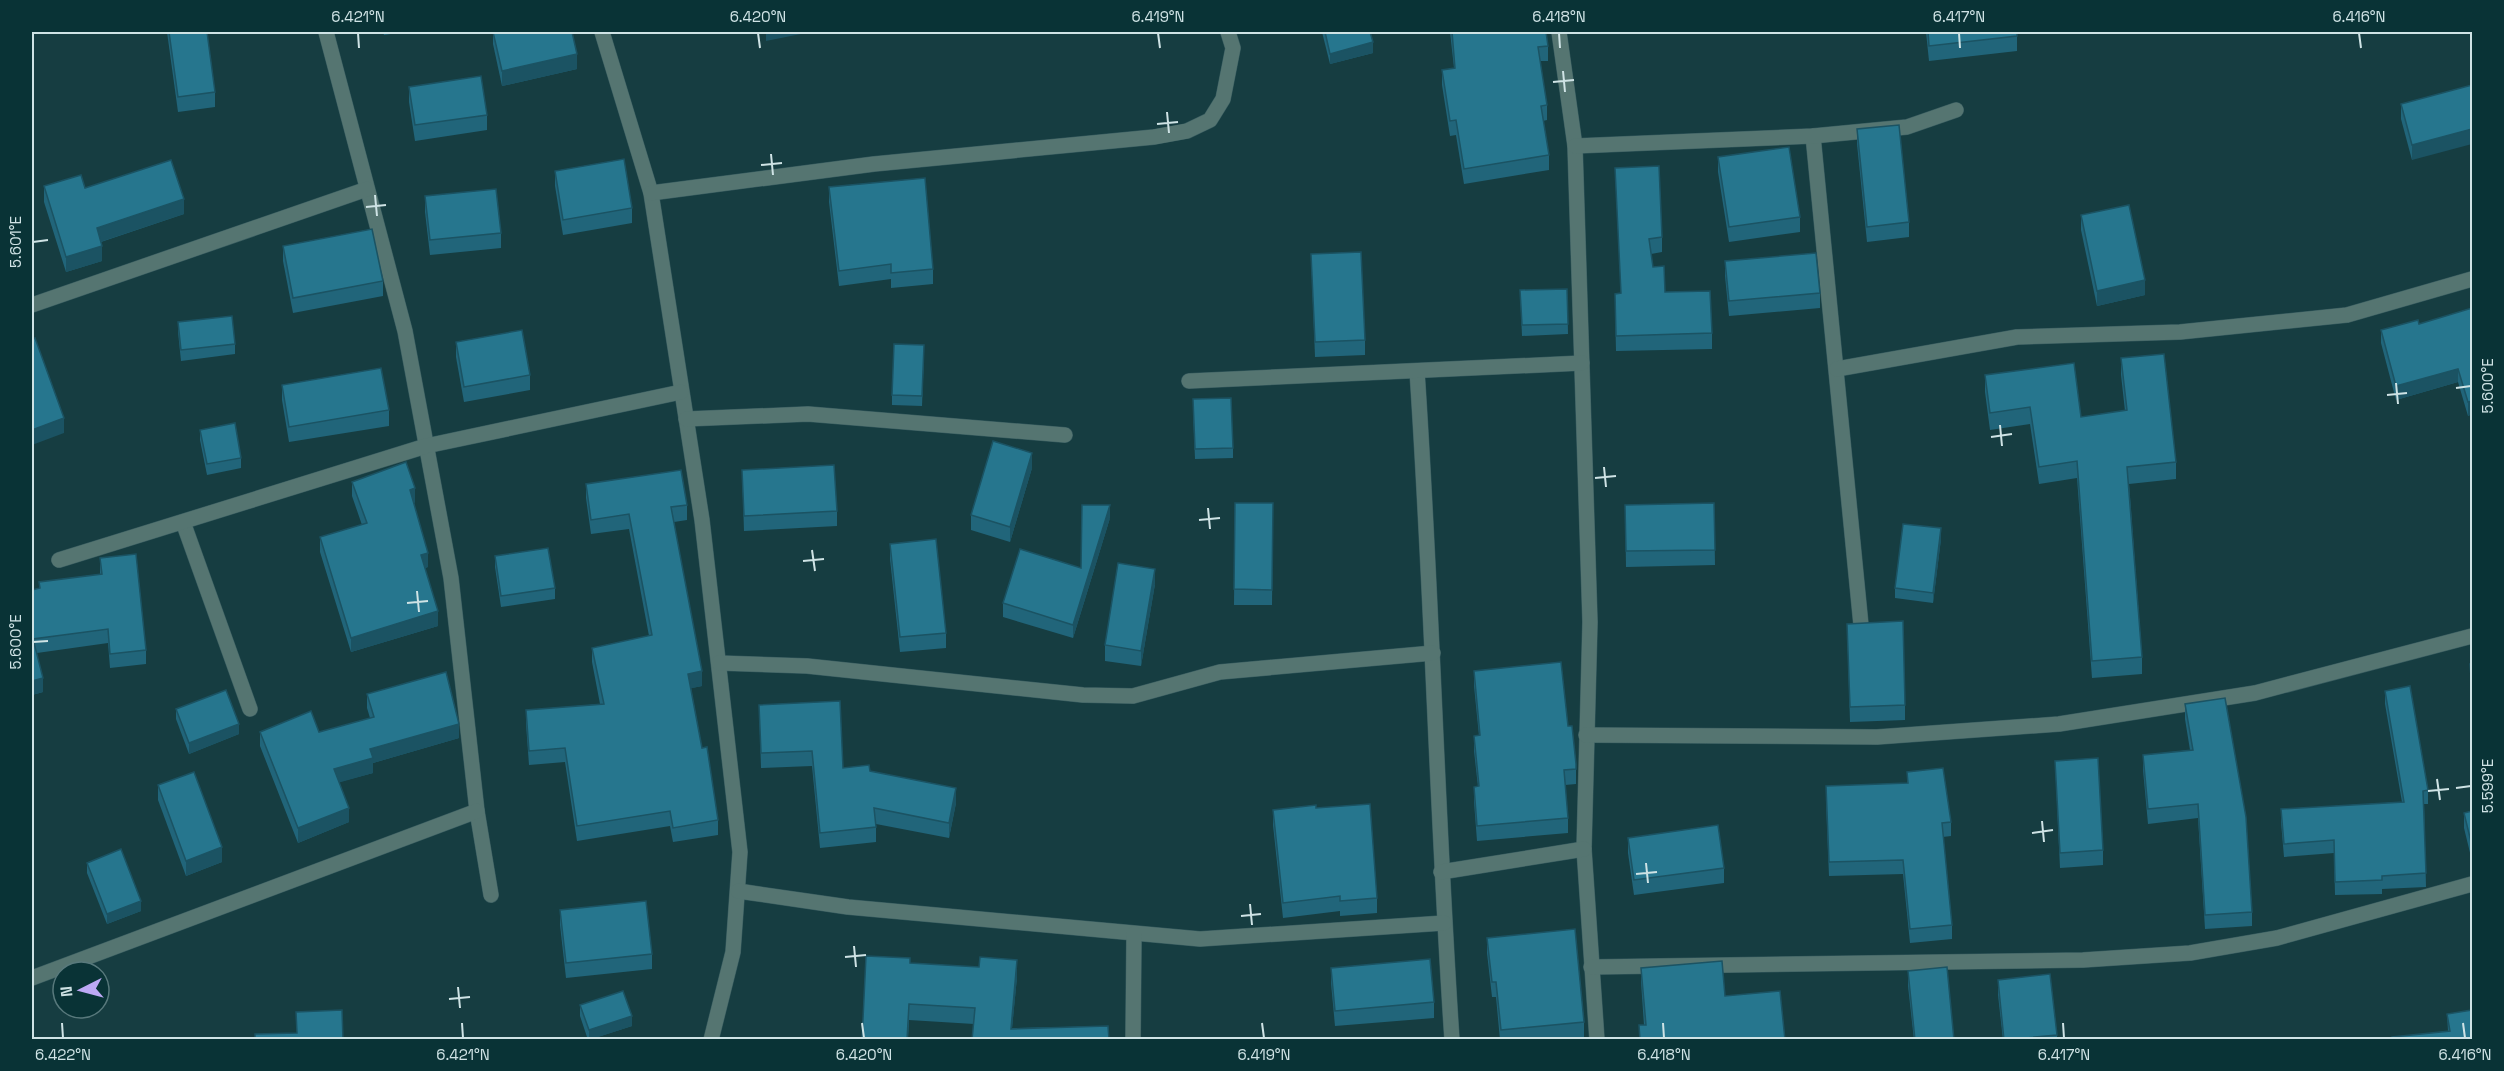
<svg xmlns="http://www.w3.org/2000/svg" width="2504" height="1071" viewBox="0 0 2504 1071" font-family="'Space Grotesk',sans-serif">
<style>
.lines{fill:none;stroke-linecap:round;stroke-linejoin:round}
.minor-casing{stroke:#375b5f;stroke-width:16}
.minor{stroke:#557571;stroke-width:15}
.wall{fill:#21657a}
.shaded-wall{fill:#1b5363}
.building{fill:#26768e;stroke:#1b5363;stroke-width:1.5}
.ticks{fill:none;stroke:#cfe3e5;stroke-width:2}
.neatline{fill:none;stroke:#cfe3e5;stroke-width:2}
.ticks-label{font-size:15px;text-anchor:middle;fill:#cfe3e5}
</style>
<rect width="100%" height="100%" fill="#163d41"/>
<g class="lines">
<defs>
<g id="minor">
<path d="M 326,32 L 405,331 L 451,578 L 477,811 L 491,895"/>
<path d="M 602,32 L 651,193 L 702,520 L 740,852 L 733,952 L 711,1040"/>
<path d="M 1559,32 L 1575,146 L 1590,622 L 1584,849 L 1597,1040"/>
<path d="M 1813,136 L 1861,625"/>
<path d="M 1575,146 L 1813,136 L 1907,127 L 1956,110"/>
<path d="M 651,193 L 874,164 L 1154,137 L 1187,131 L 1210,120 L 1223,99 L 1233,48 L 1228,32"/>
<path d="M 32,305 L 367,189"/>
<path d="M 1837,369 L 2017,337 L 2180,332 L 2347,315 L 2472,279"/>
<path d="M 1417,371 C 1432,594 1437,817 1452,1040"/>
<path d="M 1189,381 L 1582,363"/>
<path d="M 686,419 L 808,414 L 1065,435"/>
<path d="M 183,522 L 250,709"/>
<path d="M 59,560 L 426,446 L 681,392"/>
<path d="M 719,663 L 807,666 L 1083,695 L 1133,696 L 1220,672 L 1433,653"/>
<path d="M 1586,735 L 1877,737 L 2059,724 L 2255,693 L 2472,636"/>
<path d="M 1441,872 L 1584,849"/>
<path d="M 738,891 L 848,907 L 1200,939 L 1444,923"/>
<path d="M 1591,967 L 2083,960 L 2190,953 L 2277,938 L 2472,884"/>
<path d="M 32,978 L 477,811"/>
<path d="M 1133,1040 L 1134,934"/>
</g>
</defs>
<!-- minor casing -->
<use href="#minor" class="minor-casing"/>
<!-- minor -->
<use href="#minor" class="minor"/>
</g>
<!-- wall -->
<g class="wall">
<path d="M 167,32 L 207,32 L 215,92 L 215,107 L 178,112 Z"/>
<path d="M 383,32 L 404,32 L 384,35 Z"/>
<path d="M 493,32 L 572,32 L 577,69 L 502,86 L 493,44 Z"/>
<path d="M 1322,32 L 1370,32 L 1373,53 L 1330,64 Z"/>
<path d="M 1450,32 L 1546,32 L 1548,46 L 1548,61 L 1540,61 L 1547,105 L 1547,120 L 1543,121 L 1549,155 L 1549,170 L 1464,184 L 1456,135 L 1450,136 L 1442,85 L 1442,70 L 1454,68 Z"/>
<path d="M 1926,32 L 2017,32 L 2017,51 L 1929,61 Z"/>
<path d="M 2472,85 L 2412,160 L 2401,119 L 2401,104 Z"/>
<path d="M 409,87 L 487,115 L 487,130 L 415,141 L 409,102 Z"/>
<path d="M 1857,129 L 1909,222 L 1909,237 L 1867,242 L 1857,144 Z"/>
<path d="M 1718,157 L 1800,217 L 1800,232 L 1729,242 L 1718,172 Z"/>
<path d="M 1615,168 L 1662,237 L 1662,252 L 1651,254 L 1653,267 L 1665,292 L 1712,333 L 1712,349 L 1616,351 L 1615,309 L 1621,293 Z"/>
<path d="M 555,171 L 632,208 L 632,223 L 563,235 L 555,186 Z"/>
<path d="M 44,186 L 85,188 L 184,214 L 101,242 L 102,261 L 66,272 L 44,202 Z"/>
<path d="M 829,187 L 933,269 L 933,284 L 891,288 L 891,279 L 839,286 L 829,202 Z"/>
<path d="M 425,196 L 501,233 L 501,248 L 430,255 L 425,212 Z"/>
<path d="M 2081,215 L 2145,295 L 2097,306 L 2081,230 Z"/>
<path d="M 283,246 L 383,281 L 383,296 L 293,313 L 283,261 Z"/>
<path d="M 1311,254 L 1365,340 L 1365,355 L 1315,357 Z"/>
<path d="M 1725,261 L 1820,293 L 1820,308 L 1729,316 L 1725,276 Z"/>
<path d="M 1567,289 L 1568,334 L 1522,336 L 1520,290 Z"/>
<path d="M 2472,308 L 2472,414 L 2468,416 L 2458,382 L 2396,400 L 2381,343 L 2381,330 L 2419,324 Z"/>
<path d="M 178,322 L 235,344 L 235,354 L 181,361 L 178,332 Z"/>
<path d="M 456,342 L 530,375 L 530,390 L 464,402 L 456,357 Z"/>
<path d="M 924,355 L 922,406 L 892,405 L 892,395 Z"/>
<path d="M 2121,358 L 2176,462 L 2176,479 L 2129,484 L 2142,657 L 2142,674 L 2092,678 L 2077,478 L 2039,484 L 2030,424 L 1990,430 L 1985,392 L 1985,375 L 2081,417 L 2125,411 L 2121,375 Z"/>
<path d="M 282,385 L 389,410 L 389,426 L 289,442 L 282,400 Z"/>
<path d="M 1193,410 L 1233,448 L 1233,458 L 1195,459 Z"/>
<path d="M 200,430 L 241,458 L 241,468 L 207,475 L 200,440 Z"/>
<path d="M 1032,468 L 1010,542 L 971,530 L 971,515 Z"/>
<path d="M 742,470 L 837,511 L 837,526 L 744,531 Z"/>
<path d="M 352,482 L 415,502 L 414,503 L 428,567 L 425,568 L 438,626 L 351,652 L 320,552 L 320,537 L 362,525 L 352,496 Z"/>
<path d="M 586,484 L 687,505 L 687,520 L 674,522 L 702,686 L 691,688 L 702,748 L 718,820 L 718,835 L 673,842 L 670,826 L 577,841 L 565,762 L 529,765 L 526,724 L 526,710 L 600,704 L 592,662 L 592,648 L 649,636 L 629,529 L 591,534 L 586,498 Z"/>
<path d="M 1235,503 L 1273,503 L 1272,605 L 1234,605 Z"/>
<path d="M 1714,503 L 1715,565 L 1626,567 L 1625,505 Z"/>
<path d="M 1110,518 L 1073,638 L 1003,617 L 1003,603 L 1081,568 Z"/>
<path d="M 1941,539 L 1933,603 L 1895,598 L 1895,588 Z"/>
<path d="M 890,544 L 946,633 L 946,648 L 900,652 L 890,559 Z"/>
<path d="M 495,556 L 555,588 L 555,599 L 501,607 L 495,567 Z"/>
<path d="M 100,558 L 146,650 L 146,664 L 110,668 L 108,643 L 37,653 L 43,692 L 32,695 L 32,590 L 39,588 L 39,582 L 100,574 Z"/>
<path d="M 1155,584 L 1141,666 L 1105,661 L 1105,645 Z"/>
<path d="M 1847,624 L 1905,705 L 1905,720 L 1850,722 Z"/>
<path d="M 2470,664 L 2472,664 L 2472,705 L 2470,679 Z"/>
<path d="M 1474,671 L 1568,726 L 1576,764 L 1576,784 L 1565,785 L 1568,818 L 1568,833 L 1477,841 L 1474,802 L 1474,787 L 1478,787 L 1474,751 L 1474,736 L 1479,736 L 1474,686 Z"/>
<path d="M 2385,691 L 2428,790 L 2428,804 L 2424,804 L 2426,887 L 2382,889 L 2382,894 L 2335,895 L 2334,853 L 2284,857 L 2281,822 L 2281,809 L 2402,802 L 2385,704 Z"/>
<path d="M 367,694 L 459,738 L 373,763 L 373,773 L 339,782 L 349,822 L 298,843 L 260,746 L 260,732 L 319,732 L 370,718 L 367,708 Z"/>
<path d="M 2185,704 L 2252,912 L 2252,926 L 2205,929 L 2198,818 L 2148,824 L 2143,770 L 2143,755 L 2190,750 L 2185,719 Z"/>
<path d="M 759,705 L 843,768 L 870,771 L 956,803 L 949,838 L 876,824 L 876,842 L 820,848 L 812,766 L 761,768 Z"/>
<path d="M 176,709 L 239,734 L 189,754 L 176,719 Z"/>
<path d="M 2055,761 L 2103,850 L 2103,865 L 2060,868 Z"/>
<path d="M 1907,772 L 1951,822 L 1951,836 L 1943,837 L 1952,925 L 1952,939 L 1910,943 L 1903,874 L 1829,876 L 1826,800 L 1907,784 Z"/>
<path d="M 158,785 L 222,862 L 186,876 L 158,800 Z"/>
<path d="M 1316,808 L 1377,898 L 1377,913 L 1340,916 L 1340,911 L 1283,918 L 1273,825 L 1273,810 Z"/>
<path d="M 2472,811 L 2472,861 L 2464,828 L 2464,813 Z"/>
<path d="M 1628,838 L 1724,868 L 1724,883 L 1634,895 L 1628,853 Z"/>
<path d="M 87,863 L 141,911 L 107,924 L 87,873 Z"/>
<path d="M 560,910 L 652,954 L 652,969 L 566,978 L 560,925 Z"/>
<path d="M 1487,938 L 1584,1022 L 1584,1037 L 1562,1040 L 1500,1040 L 1496,997 L 1492,997 L 1487,953 Z"/>
<path d="M 866,956 L 910,958 L 910,963 L 979,967 L 980,957 L 1017,960 L 1017,977 L 1012,1028 L 1108,1026 L 1109,1040 L 972,1040 L 974,1024 L 909,1020 L 908,1040 L 862,1040 Z"/>
<path d="M 1331,968 L 1434,1002 L 1434,1018 L 1335,1026 L 1331,983 Z"/>
<path d="M 1641,968 L 1725,996 L 1785,1040 L 1639,1040 L 1639,1025 L 1644,1025 L 1641,982 Z"/>
<path d="M 1908,971 L 1954,1040 L 1914,1040 L 1908,986 Z"/>
<path d="M 1998,980 L 2057,1035 L 2057,1040 L 2003,1040 L 1998,995 Z"/>
<path d="M 580,1005 L 632,1026 L 588,1040 L 580,1016 Z"/>
<path d="M 2447,1014 L 2472,1040 L 2448,1031 Z"/>
</g>
<!-- shaded-wall -->
<g class="shaded-wall">
<path d="M 766,32 L 811,32 L 766,41 Z"/>
<path d="M 1373,42 L 1373,53 L 1330,64 L 1330,54 Z"/>
<path d="M 577,54 L 577,69 L 502,86 L 502,71 Z"/>
<path d="M 2472,129 L 2472,144 L 2412,160 L 2412,145 Z"/>
<path d="M 184,199 L 184,214 L 97,243 L 97,228 Z"/>
<path d="M 102,246 L 102,261 L 66,272 L 66,257 Z"/>
<path d="M 2145,280 L 2145,295 L 2097,306 L 2097,291 Z"/>
<path d="M 2458,369 L 2458,382 L 2396,400 L 2396,386 Z"/>
<path d="M 2472,401 L 2472,414 L 2468,416 L 2468,402 Z"/>
<path d="M 64,418 L 64,433 L 32,445 L 32,430 Z"/>
<path d="M 1032,453 L 1032,468 L 1010,542 L 1010,527 Z"/>
<path d="M 415,488 L 415,502 L 410,504 L 410,490 Z"/>
<path d="M 1110,505 L 1110,518 L 1073,638 L 1073,625 Z"/>
<path d="M 1941,528 L 1941,539 L 1933,603 L 1933,593 Z"/>
<path d="M 428,553 L 428,567 L 421,569 L 421,555 Z"/>
<path d="M 1155,569 L 1155,584 L 1141,666 L 1141,651 Z"/>
<path d="M 438,611 L 438,626 L 351,652 L 351,638 Z"/>
<path d="M 702,671 L 702,686 L 688,689 L 688,674 Z"/>
<path d="M 43,678 L 43,692 L 32,695 L 32,681 Z"/>
<path d="M 239,724 L 239,734 L 189,754 L 189,743 Z"/>
<path d="M 459,724 L 459,738 L 373,763 L 373,773 L 334,784 L 334,769 L 370,749 Z"/>
<path d="M 956,788 L 956,803 L 949,838 L 949,823 Z"/>
<path d="M 349,808 L 349,822 L 298,843 L 298,828 Z"/>
<path d="M 222,847 L 222,862 L 186,876 L 186,861 Z"/>
<path d="M 141,901 L 141,911 L 107,924 L 107,914 Z"/>
<path d="M 1017,960 L 1017,977 L 1011,1040 L 1011,1029 Z"/>
<path d="M 632,1016 L 632,1026 L 589,1040 L 589,1030 Z"/>
</g>
<!-- building -->
<g class="building">
<path d="M 169,32 L 207,32 L 215,92 L 178,97 Z"/>
<path d="M 493,32 L 572,32 L 577,54 L 502,71 Z"/>
<path d="M 1325,32 L 1370,32 L 1373,42 L 1330,54 Z"/>
<path d="M 1452,32 L 1546,32 L 1548,46 L 1538,47 L 1547,105 L 1541,106 L 1549,155 L 1464,169 L 1456,120 L 1450,121 L 1442,70 L 1455,68 Z"/>
<path d="M 1928,32 L 2017,32 L 2017,36 L 1929,46 Z"/>
<path d="M 481,76 L 487,115 L 415,125 L 409,87 Z"/>
<path d="M 2472,85 L 2472,129 L 2412,145 L 2401,104 Z"/>
<path d="M 1899,125 L 1909,222 L 1867,227 L 1857,129 Z"/>
<path d="M 1789,147 L 1800,217 L 1729,227 L 1718,157 Z"/>
<path d="M 624,159 L 632,208 L 563,220 L 555,171 Z"/>
<path d="M 171,160 L 184,199 L 97,228 L 102,246 L 66,257 L 44,186 L 81,175 L 85,188 Z"/>
<path d="M 1659,166 L 1662,237 L 1649,239 L 1653,267 L 1664,266 L 1665,292 L 1710,291 L 1712,333 L 1616,336 L 1615,294 L 1621,293 L 1615,168 Z"/>
<path d="M 925,178 L 933,269 L 891,273 L 891,264 L 839,271 L 829,187 Z"/>
<path d="M 496,189 L 501,233 L 430,240 L 425,196 Z"/>
<path d="M 2129,205 L 2145,280 L 2097,291 L 2081,215 Z"/>
<path d="M 372,229 L 383,281 L 293,298 L 283,246 Z"/>
<path d="M 1361,252 L 1365,340 L 1315,342 L 1311,254 Z"/>
<path d="M 1816,253 L 1820,293 L 1729,301 L 1725,261 Z"/>
<path d="M 1567,289 L 1568,324 L 1522,325 L 1520,290 Z"/>
<path d="M 2472,308 L 2472,401 L 2468,402 L 2458,369 L 2396,386 L 2381,330 L 2418,320 L 2419,324 Z"/>
<path d="M 232,316 L 235,344 L 181,350 L 178,322 Z"/>
<path d="M 522,330 L 530,375 L 464,387 L 456,342 Z"/>
<path d="M 35,338 L 64,418 L 32,430 L 32,340 Z"/>
<path d="M 894,344 L 924,345 L 922,396 L 892,395 Z"/>
<path d="M 2164,354 L 2176,462 L 2127,467 L 2142,657 L 2092,661 L 2077,461 L 2039,467 L 2030,407 L 1990,413 L 1985,375 L 2074,363 L 2081,417 L 2127,410 L 2121,358 Z"/>
<path d="M 381,368 L 389,410 L 289,427 L 282,385 Z"/>
<path d="M 1231,398 L 1233,448 L 1195,449 L 1193,399 Z"/>
<path d="M 235,423 L 241,458 L 207,464 L 200,430 Z"/>
<path d="M 993,441 L 1032,453 L 1010,527 L 971,515 Z"/>
<path d="M 406,462 L 415,488 L 410,490 L 428,553 L 421,555 L 438,611 L 351,638 L 320,537 L 367,523 L 352,482 Z"/>
<path d="M 834,465 L 837,511 L 744,516 L 742,470 Z"/>
<path d="M 681,470 L 687,505 L 671,507 L 702,671 L 688,674 L 702,748 L 707,747 L 718,820 L 673,828 L 670,811 L 577,826 L 565,748 L 529,751 L 526,710 L 604,704 L 592,648 L 652,635 L 629,514 L 591,520 L 586,484 Z"/>
<path d="M 1235,503 L 1273,503 L 1272,590 L 1234,589 Z"/>
<path d="M 1714,503 L 1715,550 L 1626,551 L 1625,505 Z"/>
<path d="M 1082,505 L 1110,505 L 1073,625 L 1003,603 L 1020,549 L 1081,568 Z"/>
<path d="M 1903,524 L 1941,528 L 1933,593 L 1895,588 Z"/>
<path d="M 936,539 L 946,633 L 900,637 L 890,544 Z"/>
<path d="M 548,548 L 555,588 L 501,596 L 495,556 Z"/>
<path d="M 136,554 L 146,650 L 110,654 L 108,629 L 33,639 L 43,678 L 32,681 L 32,590 L 40,588 L 39,582 L 102,574 L 100,558 Z"/>
<path d="M 1118,563 L 1155,569 L 1141,651 L 1105,645 Z"/>
<path d="M 1903,621 L 1905,705 L 1850,707 L 1847,624 Z"/>
<path d="M 1561,662 L 1568,726 L 1572,726 L 1576,764 L 1576,769 L 1564,770 L 1568,818 L 1477,826 L 1474,787 L 1479,786 L 1474,736 L 1480,735 L 1474,671 Z"/>
<path d="M 2470,664 L 2472,664 L 2472,690 Z"/>
<path d="M 446,672 L 459,724 L 370,749 L 373,758 L 334,769 L 349,808 L 298,828 L 260,732 L 311,711 L 319,732 L 374,717 L 367,694 Z"/>
<path d="M 2410,686 L 2428,790 L 2423,791 L 2426,873 L 2382,876 L 2382,880 L 2335,882 L 2334,840 L 2284,844 L 2281,809 L 2404,802 L 2385,691 Z"/>
<path d="M 226,690 L 239,724 L 189,743 L 176,709 Z"/>
<path d="M 2225,698 L 2246,817 L 2252,912 L 2205,915 L 2198,804 L 2148,809 L 2143,755 L 2193,750 L 2185,704 Z"/>
<path d="M 840,701 L 843,768 L 869,765 L 870,771 L 956,788 L 949,823 L 874,808 L 876,827 L 820,833 L 812,751 L 761,753 L 759,705 Z"/>
<path d="M 2098,758 L 2103,850 L 2060,853 L 2055,761 Z"/>
<path d="M 1943,768 L 1951,822 L 1942,823 L 1952,925 L 1910,929 L 1903,860 L 1829,862 L 1826,786 L 1908,783 L 1907,772 Z"/>
<path d="M 194,772 L 222,847 L 186,861 L 158,785 Z"/>
<path d="M 1370,804 L 1377,898 L 1340,901 L 1340,896 L 1283,903 L 1273,810 L 1316,805 L 1316,808 Z"/>
<path d="M 2472,811 L 2472,846 L 2464,813 Z"/>
<path d="M 1718,825 L 1724,868 L 1634,880 L 1628,838 Z"/>
<path d="M 121,849 L 141,901 L 107,914 L 87,863 Z"/>
<path d="M 646,901 L 652,954 L 566,963 L 560,910 Z"/>
<path d="M 1575,929 L 1584,1022 L 1501,1030 L 1496,982 L 1492,982 L 1487,938 Z"/>
<path d="M 866,956 L 910,958 L 910,963 L 979,967 L 980,957 L 1017,960 L 1011,1029 L 1108,1026 L 1109,1040 L 972,1040 L 975,1008 L 909,1004 L 907,1040 L 862,1040 Z"/>
<path d="M 1430,959 L 1434,1002 L 1335,1011 L 1331,968 Z"/>
<path d="M 1722,961 L 1725,996 L 1780,991 L 1785,1040 L 1640,1040 L 1639,1025 L 1646,1025 L 1641,968 Z"/>
<path d="M 1947,967 L 1954,1040 L 1915,1040 L 1908,971 Z"/>
<path d="M 2050,974 L 2057,1035 L 2004,1040 L 1998,980 Z"/>
<path d="M 623,991 L 632,1016 L 589,1030 L 580,1005 Z"/>
<path d="M 342,1010 L 343,1040 L 255,1040 L 255,1034 L 297,1033 L 296,1012 Z"/>
<path d="M 2472,1010 L 2472,1040 L 2392,1040 L 2392,1037 L 2450,1031 L 2447,1014 Z"/>
</g>
<!-- ticks -->
<path class="ticks" d="M 358,33 L 359,48M 758,33 L 760,48M 1158,33 L 1160,48M 1559,33 L 1560,48M 1959,33 L 1960,48M 2359,33 L 2361,48M 1563,71 L 1565,92M 1553,82 L 1574,80M 1167,112 L 1169,133M 1157,124 L 1178,122M 771,154 L 773,175M 761,165 L 782,163M 375,195 L 377,216M 366,207 L 386,205M 33,242 L 48,240M 2396,383 L 2398,404M 2456,388 L 2471,386M 2387,395 L 2407,393M 2000,425 L 2002,446M 1991,437 L 2012,434M 1604,467 L 1606,487M 1595,478 L 1616,476M 1208,508 L 1210,529M 1199,520 L 1220,518M 812,550 L 815,571M 803,561 L 824,559M 417,591 L 419,612M 407,603 L 428,601M 33,642 L 48,641M 2437,779 L 2440,800M 2456,788 L 2471,786M 2428,791 L 2449,789M 2042,821 L 2044,842M 2032,833 L 2053,830M 1646,863 L 1648,883M 1636,874 L 1657,872M 1250,904 L 1252,925M 1241,916 L 1261,914M 854,946 L 856,967M 845,957 L 866,955M 458,987 L 460,1008M 449,999 L 470,997M 62,1023 L 63,1038M 462,1023 L 463,1038M 862,1023 L 864,1038M 1262,1023 L 1264,1038M 1663,1023 L 1664,1038M 2063,1023 L 2064,1038M 2463,1023 L 2465,1038"/>
<!-- border -->
<rect width="2504" height="1071" fill="none" stroke="#093336" stroke-width="66"/>
<!-- north arrow -->
<g transform="translate(81 990) rotate(264)"><circle r="28" fill="#093336" stroke="#58797c" stroke-width="1.5"/>
<path d="M0-4.5L10 22L0 15L-10 22Z" fill="#bda9f5"/>
<text y="-9" font-size="16" font-weight="bold" text-anchor="middle" fill="#cfe3e5">N</text>
</g>
<rect x="33" y="33" width="2438" height="1005" class="neatline"/>
<g class="ticks-label">
<text x="358" y="22">6.421°N</text>
<text x="758" y="22">6.420°N</text>
<text x="1158" y="22">6.419°N</text>
<text x="1559" y="22">6.418°N</text>
<text x="1959" y="22">6.417°N</text>
<text x="2359" y="22">6.416°N</text>
<text transform="translate(16 242) rotate(-90)" y="5">5.601°E</text>
<text transform="translate(2488 386) rotate(-90)" y="5">5.600°E</text>
<text transform="translate(16 642) rotate(-90)" y="5">5.600°E</text>
<text transform="translate(2488 786) rotate(-90)" y="5">5.599°E</text>
<text x="63" y="1060">6.422°N</text>
<text x="463" y="1060">6.421°N</text>
<text x="864" y="1060">6.420°N</text>
<text x="1264" y="1060">6.419°N</text>
<text x="1664" y="1060">6.418°N</text>
<text x="2064" y="1060">6.417°N</text>
<text x="2465" y="1060">6.416°N</text>
</g>
</svg>
